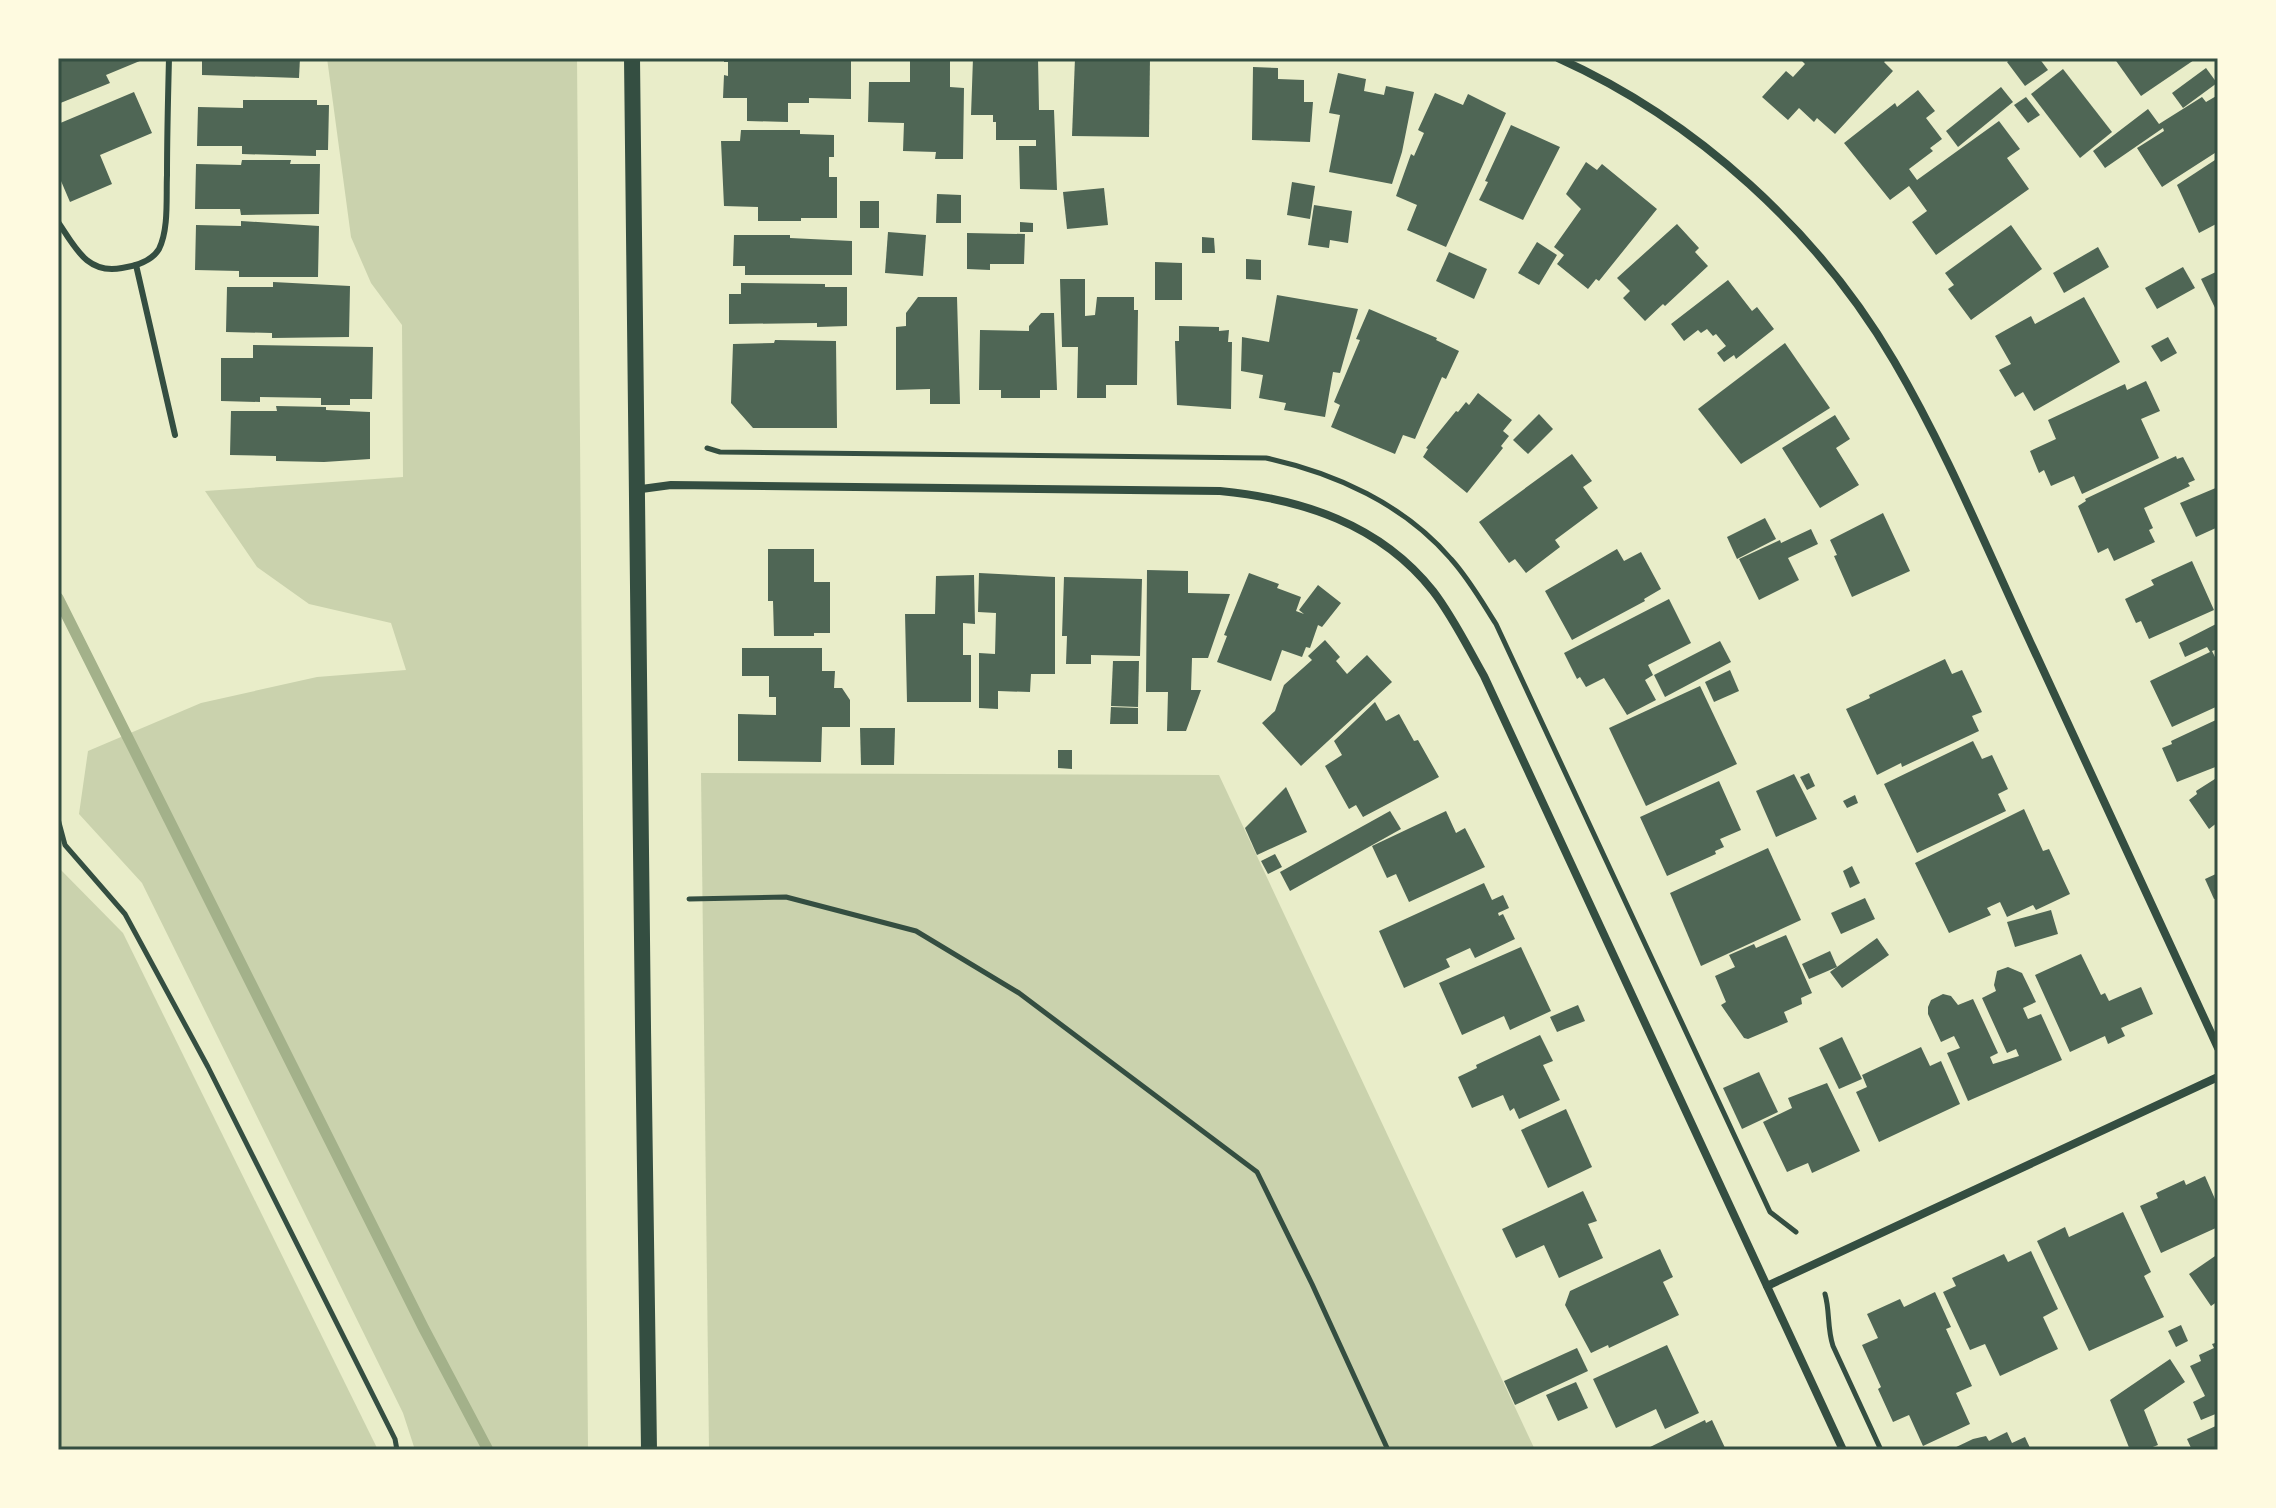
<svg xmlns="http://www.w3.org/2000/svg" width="2276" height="1508" viewBox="0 0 2276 1508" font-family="'Golos Text',sans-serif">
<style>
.green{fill:#cad2ad}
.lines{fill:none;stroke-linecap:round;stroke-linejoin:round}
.stream{stroke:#a3b18a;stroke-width:11}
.building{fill:#4f6655}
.path{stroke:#344e41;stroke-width:5}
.service{stroke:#344e41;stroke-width:6}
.minor{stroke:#344e41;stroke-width:8}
.secondary{stroke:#344e41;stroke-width:16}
.neatline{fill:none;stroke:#344e41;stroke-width:3}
</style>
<rect width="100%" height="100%" fill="#e9edc9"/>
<!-- green -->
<g class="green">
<path d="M 327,58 L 577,58 L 588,1450 L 415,1450 L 403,1413 L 142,883 L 79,814 L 88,751 L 201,703 L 317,677 L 406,670 L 391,623 L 309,604 L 257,567 L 205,491 L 403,477 L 402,325 L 371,283 L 351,237 Z"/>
<path d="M 701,773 L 1219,775 L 1535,1450 L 709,1450 Z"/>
<path d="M 58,867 L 123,933 L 378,1450 L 58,1450 Z"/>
</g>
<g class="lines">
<!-- stream -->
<path class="stream" d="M 58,598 L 423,1327 L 488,1450"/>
</g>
<!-- building -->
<g class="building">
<path d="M 58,58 L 147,58 L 106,75 L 110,83 L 58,104 Z"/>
<path d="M 202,58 L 300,58 L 299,78 L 202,75 Z"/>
<path d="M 724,58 L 851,58 L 851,99 L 809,98 L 809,103 L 788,103 L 788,122 L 747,121 L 747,98 L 723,98 L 724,75 L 728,76 L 728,62 L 724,62 Z"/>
<path d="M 910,58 L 950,59 L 950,87 L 964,88 L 963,159 L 935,159 L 936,152 L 903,151 L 904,123 L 868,122 L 869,82 L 910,82 Z"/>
<path d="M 973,58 L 1038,58 L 1039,110 L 1054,110 L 1057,190 L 1020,189 L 1019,146 L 1036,146 L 1036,140 L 996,140 L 996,122 L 993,122 L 993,115 L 971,115 Z"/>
<path d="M 1075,58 L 1150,58 L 1149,137 L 1072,136 Z"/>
<path d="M 1805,58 L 1888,58 L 1884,62 L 1893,71 L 1835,134 L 1817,118 L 1814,122 L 1799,108 L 1788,120 L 1762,97 L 1786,71 L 1793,77 L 1805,64 L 1802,61 Z"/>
<path d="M 2012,58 L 2039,58 L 2048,70 L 2025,86 L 2007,62 Z"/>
<path d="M 2114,58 L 2197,58 L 2141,96 Z"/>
<path d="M 1253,67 L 1278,68 L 1278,79 L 1304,80 L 1304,102 L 1313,102 L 1310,142 L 1252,140 Z"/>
<path d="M 2206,68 L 2217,83 L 2183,108 L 2172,93 Z"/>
<path d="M 2063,69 L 2112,132 L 2080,158 L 2031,94 Z"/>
<path d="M 1338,73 L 1366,79 L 1364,91 L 1384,95 L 1386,86 L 1414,92 L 1402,152 L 1392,184 L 1329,172 L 1340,115 L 1329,113 Z"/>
<path d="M 2001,87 L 2013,102 L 1958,147 L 1946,131 Z"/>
<path d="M 1918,90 L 1935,111 L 1926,118 L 1942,139 L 1930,148 L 1933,151 L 1909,169 L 1917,180 L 1999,121 L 2020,149 L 2007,158 L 2029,189 L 1936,255 L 1912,222 L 1927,211 L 1909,186 L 1890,200 L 1844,143 L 1895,103 L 1897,107 Z"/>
<path d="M 134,92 L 152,133 L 100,155 L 112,184 L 70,202 L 58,174 L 58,124 Z"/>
<path d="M 1435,93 L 1463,105 L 1468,94 L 1506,113 L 1446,247 L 1407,230 L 1417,205 L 1396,196 L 1411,154 L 1414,156 L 1424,133 L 1418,130 Z"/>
<path d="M 2218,95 L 2218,151 L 2162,187 L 2137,148 L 2164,131 L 2163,128 L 2105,168 L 2093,151 L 2148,109 L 2159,124 L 2202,97 L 2206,102 Z"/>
<path d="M 2026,97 L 2040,115 L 2028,123 L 2014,105 Z"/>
<path d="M 243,100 L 317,100 L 317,105 L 329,105 L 328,150 L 316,150 L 316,156 L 242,154 L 242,146 L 197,146 L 198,107 L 243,108 Z"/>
<path d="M 1511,125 L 1560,147 L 1523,220 L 1479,200 L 1488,182 L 1485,181 Z"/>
<path d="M 741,130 L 800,130 L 800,134 L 834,135 L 834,157 L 829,157 L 829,177 L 837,177 L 837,218 L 801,218 L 801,221 L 758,221 L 758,207 L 724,206 L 721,141 L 740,141 Z"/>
<path d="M 2218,158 L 2218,223 L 2199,233 L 2177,185 Z"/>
<path d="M 242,160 L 291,160 L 290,164 L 320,164 L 319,214 L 241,215 L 240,209 L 195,209 L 196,164 L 241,165 Z"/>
<path d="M 1586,162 L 1597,170 L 1602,164 L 1657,209 L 1599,281 L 1596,279 L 1588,289 L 1557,264 L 1564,255 L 1554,247 L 1581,209 L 1566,194 Z"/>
<path d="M 1292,182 L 1315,186 L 1310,219 L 1287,215 Z"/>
<path d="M 1104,188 L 1108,225 L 1067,229 L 1063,192 Z"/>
<path d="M 937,194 L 961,195 L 961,223 L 936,223 Z"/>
<rect x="860" y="201" width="19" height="27"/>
<path d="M 1314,205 L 1352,211 L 1348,243 L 1330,240 L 1329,248 L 1308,245 Z"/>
<path d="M 241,221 L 319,226 L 318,277 L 239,277 L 239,271 L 195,270 L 196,225 L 241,226 Z"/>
<path d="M 1020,222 L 1033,223 L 1033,232 L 1020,232 Z"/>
<path d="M 1677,224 L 1699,248 L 1695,252 L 1708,266 L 1665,306 L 1663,304 L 1645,321 L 1623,298 L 1630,291 L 1617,278 Z"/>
<path d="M 2011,225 L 2042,269 L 1971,320 L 1948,289 L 1954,285 L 1945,273 Z"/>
<path d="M 888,232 L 926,235 L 923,276 L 885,273 Z"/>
<path d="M 967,233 L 1025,234 L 1024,264 L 990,264 L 990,270 L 967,269 Z"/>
<path d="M 734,235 L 790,235 L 790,238 L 852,241 L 852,275 L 745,275 L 745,266 L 733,266 Z"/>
<path d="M 1202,237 L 1214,238 L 1215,253 L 1202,253 Z"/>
<path d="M 1537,242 L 1557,255 L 1539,285 L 1518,273 Z"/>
<path d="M 2098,247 L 2109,267 L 2064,293 L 2053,273 Z"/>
<path d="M 1449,252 L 1487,269 L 1474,299 L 1436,281 Z"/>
<path d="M 1246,259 L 1261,260 L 1261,280 L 1246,279 Z"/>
<path d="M 1155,262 L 1182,263 L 1182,300 L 1155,300 Z"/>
<path d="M 2183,267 L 2195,288 L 2157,309 L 2145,288 Z"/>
<path d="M 2218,271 L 2218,314 L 2201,279 Z"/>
<path d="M 1060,279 L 1085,279 L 1085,316 L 1095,315 L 1097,297 L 1134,297 L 1134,310 L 1138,310 L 1137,385 L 1106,385 L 1106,398 L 1077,398 L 1078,347 L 1062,347 Z"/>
<path d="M 1728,280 L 1752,311 L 1757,307 L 1774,329 L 1736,359 L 1734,355 L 1724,362 L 1717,353 L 1726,346 L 1716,334 L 1713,336 L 1707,329 L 1701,333 L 1698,330 L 1684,341 L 1671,324 Z"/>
<path d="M 273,282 L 350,286 L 349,337 L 272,338 L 272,333 L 226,332 L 227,287 L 273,287 Z"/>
<path d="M 741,283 L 825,284 L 825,287 L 847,287 L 847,326 L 817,327 L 817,323 L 729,324 L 729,294 L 741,294 Z"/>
<path d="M 1277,295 L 1358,309 L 1340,373 L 1333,372 L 1325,417 L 1284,410 L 1286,403 L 1259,398 L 1263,375 L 1241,371 L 1242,337 L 1269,342 Z"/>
<path d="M 918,297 L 957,297 L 960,404 L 930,404 L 930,389 L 896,390 L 896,327 L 906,326 L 906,313 Z"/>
<path d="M 2084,297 L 2120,362 L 2034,411 L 2023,392 L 2015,397 L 1999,370 L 2011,364 L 1995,336 L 2031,316 L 2035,324 Z"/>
<path d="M 1369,309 L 1437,338 L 1436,340 L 1459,351 L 1446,379 L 1442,377 L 1415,439 L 1403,435 L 1395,454 L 1331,427 L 1340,405 L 1334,402 L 1360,340 L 1356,339 Z"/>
<path d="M 1041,313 L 1054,313 L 1057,390 L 1040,390 L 1040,398 L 1001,398 L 1001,390 L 979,390 L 980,330 L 1029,331 L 1029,326 Z"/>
<path d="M 1179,326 L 1219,327 L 1219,331 L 1229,330 L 1228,342 L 1232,342 L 1231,409 L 1177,405 L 1175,341 L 1179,341 Z"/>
<path d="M 2168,337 L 2177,353 L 2161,362 L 2151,346 Z"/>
<path d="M 775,340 L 836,341 L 837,428 L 753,428 L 731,403 L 733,344 L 774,343 Z"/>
<path d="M 1785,343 L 1830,408 L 1741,464 L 1698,409 Z"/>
<path d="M 253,345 L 373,347 L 372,399 L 350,399 L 350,405 L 321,405 L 321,398 L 260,397 L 260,402 L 221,401 L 221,358 L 253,358 Z"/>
<path d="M 2146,381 L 2160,411 L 2141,419 L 2159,458 L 2082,494 L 2074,476 L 2051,486 L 2044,470 L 2039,473 L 2030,451 L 2056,439 L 2048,420 L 2125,384 L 2127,390 Z"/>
<path d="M 1478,393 L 1512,420 L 1503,431 L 1509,436 L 1501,446 L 1503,448 L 1467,493 L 1423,457 L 1428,449 L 1426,448 L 1456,411 L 1458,412 L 1466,402 L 1469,405 Z"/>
<path d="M 276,406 L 326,407 L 326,410 L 370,412 L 370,459 L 324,462 L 276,461 L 276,456 L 230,455 L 231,411 L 277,411 Z"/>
<path d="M 1539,414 L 1553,429 L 1528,454 L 1513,440 Z"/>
<path d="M 1835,415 L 1850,439 L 1836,448 L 1859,485 L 1820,508 L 1782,448 Z"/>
<path d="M 1572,454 L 1592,481 L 1583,487 L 1598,508 L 1555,540 L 1560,547 L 1526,573 L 1515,559 L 1509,563 L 1479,522 Z"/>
<path d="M 2176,456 L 2177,459 L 2183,457 L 2195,480 L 2188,483 L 2190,486 L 2144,508 L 2153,528 L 2149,530 L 2155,542 L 2114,561 L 2108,548 L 2098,553 L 2078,506 L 2086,501 L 2085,499 Z"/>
<path d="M 2218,487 L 2218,527 L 2196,537 L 2180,503 Z"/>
<path d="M 1883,513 L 1910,571 L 1852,597 L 1834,556 L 1837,555 L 1830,540 Z"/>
<path d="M 1765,518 L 1776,539 L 1737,559 L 1727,537 Z"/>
<path d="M 1811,529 L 1818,544 L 1788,558 L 1799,580 L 1759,600 L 1739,559 L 1780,540 L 1781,543 Z"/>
<path d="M 768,549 L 814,549 L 814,582 L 830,582 L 830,633 L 814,633 L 814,636 L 774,636 L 773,601 L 768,601 Z"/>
<path d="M 1617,549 L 1624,561 L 1641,552 L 1661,589 L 1644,599 L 1645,601 L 1572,640 L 1545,591 Z"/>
<path d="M 2192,561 L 2214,610 L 2149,639 L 2141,621 L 2136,623 L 2125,599 L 2154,585 L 2151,580 Z"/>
<path d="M 1147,570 L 1188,571 L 1188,593 L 1230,594 L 1208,658 L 1192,658 L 1191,690 L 1201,690 L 1186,731 L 1167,731 L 1168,692 L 1146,692 Z"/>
<path d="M 979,573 L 1055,577 L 1055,674 L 1031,674 L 1030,692 L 998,691 L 998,709 L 979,708 L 979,653 L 995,654 L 996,613 L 978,612 Z"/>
<path d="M 1249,573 L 1279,584 L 1277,588 L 1301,597 L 1296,611 L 1304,614 L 1299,610 L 1318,585 L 1341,603 L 1322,627 L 1318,625 L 1310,648 L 1306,647 L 1302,657 L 1282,650 L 1271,681 L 1217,662 L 1227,636 L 1224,635 Z"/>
<path d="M 974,575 L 975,624 L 963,623 L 963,655 L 971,655 L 971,702 L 907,702 L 905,614 L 935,614 L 936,576 Z"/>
<path d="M 1064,577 L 1142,579 L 1140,656 L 1091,655 L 1091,664 L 1066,664 L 1067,636 L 1062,636 Z"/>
<path d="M 1669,599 L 1691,643 L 1648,665 L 1653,675 L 1645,680 L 1656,700 L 1627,715 L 1604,678 L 1586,687 L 1580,677 L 1577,679 L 1564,653 Z"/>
<path d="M 2218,623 L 2218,649 L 2212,651 L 2218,663 L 2218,706 L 2172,727 L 2150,681 L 2210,652 L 2207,647 L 2185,657 L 2179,643 Z"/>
<path d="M 1325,640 L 1340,657 L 1336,661 L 1347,674 L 1367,655 L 1392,682 L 1301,766 L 1262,723 L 1275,711 L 1284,685 L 1312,660 L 1308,656 Z"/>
<path d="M 1720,641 L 1731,662 L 1665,697 L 1654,675 Z"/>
<path d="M 742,648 L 822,648 L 822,671 L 835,671 L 834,688 L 842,688 L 850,700 L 850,727 L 822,727 L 821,762 L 738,761 L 738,714 L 776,715 L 776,697 L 769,697 L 769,676 L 742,676 Z"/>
<path d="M 1945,659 L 1952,674 L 1962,670 L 1982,712 L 1972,716 L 1979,731 L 1902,767 L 1901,763 L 1877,775 L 1846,709 L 1870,698 L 1869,695 Z"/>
<path d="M 1113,661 L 1139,661 L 1138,707 L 1111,706 Z"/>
<path d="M 1730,670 L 1739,691 L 1714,702 L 1705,682 Z"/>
<path d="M 1700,686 L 1737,764 L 1646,806 L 1609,728 Z"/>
<path d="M 1375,702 L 1386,721 L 1399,714 L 1414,741 L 1418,740 L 1439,777 L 1363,817 L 1356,805 L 1349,809 L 1325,766 L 1342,755 L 1334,741 Z"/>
<path d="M 1111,707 L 1138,708 L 1138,724 L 1110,724 Z"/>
<path d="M 2218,719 L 2218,766 L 2177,782 L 2162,748 L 2172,744 L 2171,741 Z"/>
<path d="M 860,728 L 895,728 L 894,765 L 861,765 Z"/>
<path d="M 1973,741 L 1982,759 L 1992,755 L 2008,789 L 1998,794 L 2006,811 L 1917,853 L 1884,784 Z"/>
<path d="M 1058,750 L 1072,750 L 1072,769 L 1058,768 Z"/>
<path d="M 1809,773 L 1815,786 L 1807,790 L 1800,777 Z"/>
<path d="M 1794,774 L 1817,819 L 1776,837 L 1756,791 Z"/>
<path d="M 2218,777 L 2218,822 L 2209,829 L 2189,800 L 2197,794 L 2196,791 Z"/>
<path d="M 1719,781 L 1741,830 L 1720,839 L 1724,847 L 1715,851 L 1716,854 L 1667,876 L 1640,817 Z"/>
<path d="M 1286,787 L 1307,832 L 1257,855 L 1245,828 Z"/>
<path d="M 1855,795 L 1858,803 L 1847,808 L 1843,801 Z"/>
<path d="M 2024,809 L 2043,851 L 2049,849 L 2070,894 L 2036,910 L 2033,905 L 2007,917 L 2000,902 L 1987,908 L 1991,915 L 1949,933 L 1915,863 Z"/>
<path d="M 1390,811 L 1401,829 L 1290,891 L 1280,872 Z"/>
<path d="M 1446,811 L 1456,833 L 1465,828 L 1485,867 L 1409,902 L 1396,874 L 1387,878 L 1372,846 Z"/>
<path d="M 1768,848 L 1801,920 L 1701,966 L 1670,893 Z"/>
<path d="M 1275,854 L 1282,867 L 1268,874 L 1261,861 Z"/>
<path d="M 1852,866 L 1860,883 L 1850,888 L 1843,871 Z"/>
<path d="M 2218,873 L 2218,898 L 2214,899 L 2205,879 Z"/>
<path d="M 1484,883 L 1492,900 L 1503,895 L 1509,908 L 1498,913 L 1499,916 L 1503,914 L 1515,939 L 1475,958 L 1470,948 L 1446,959 L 1450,967 L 1404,988 L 1379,931 Z"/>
<path d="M 1865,898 L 1875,919 L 1841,934 L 1831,913 Z"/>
<path d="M 2051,910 L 2058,934 L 2015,947 L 2007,922 Z"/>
<path d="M 1786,935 L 1812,993 L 1801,998 L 1802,1004 L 1784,1012 L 1788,1022 L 1748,1039 L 1744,1038 L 1721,1005 L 1726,1002 L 1715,976 L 1735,967 L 1729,955 L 1754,944 L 1756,948 Z"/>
<path d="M 1877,938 L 1889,955 L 1842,988 L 1830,972 Z"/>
<path d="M 1521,947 L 1551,1011 L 1510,1030 L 1504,1016 L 1462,1035 L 1439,983 Z"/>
<path d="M 1830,951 L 1837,967 L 1809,979 L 1802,964 Z"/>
<path d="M 2081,954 L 2101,995 L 2105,993 L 2109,1001 L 2141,987 L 2153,1014 L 2121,1028 L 2125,1036 L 2108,1044 L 2105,1036 L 2070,1052 L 2035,975 Z"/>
<path d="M 2008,967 L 2022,973 L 2036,1002 L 2023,1008 L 2028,1019 L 2041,1014 L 2062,1060 L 1968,1101 L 1947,1053 L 1960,1048 L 1954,1036 L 1941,1042 L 1928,1014 L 1928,1007 L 1931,1000 L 1943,994 L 1951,996 L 1958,1005 L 1973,999 L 1998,1053 L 1990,1057 L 1993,1064 L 2019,1056 L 2016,1049 L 2007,1053 L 1982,998 L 1996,991 L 1994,985 L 1997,971 Z"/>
<path d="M 1578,1005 L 1585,1021 L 1557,1032 L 1550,1017 Z"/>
<path d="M 1540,1035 L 1553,1061 L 1543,1065 L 1560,1100 L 1519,1119 L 1514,1108 L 1510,1111 L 1503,1095 L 1472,1108 L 1458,1077 L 1477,1068 L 1476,1065 Z"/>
<path d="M 1842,1037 L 1862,1079 L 1839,1089 L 1819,1048 Z"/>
<path d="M 1921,1047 L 1930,1066 L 1941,1061 L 1960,1104 L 1879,1142 L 1856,1092 L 1867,1087 L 1862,1075 Z"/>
<path d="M 1759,1072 L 1778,1112 L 1742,1129 L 1723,1088 Z"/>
<path d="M 1827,1083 L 1860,1151 L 1812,1173 L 1808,1163 L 1787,1172 L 1763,1122 L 1792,1108 L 1788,1098 Z"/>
<path d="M 1566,1109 L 1592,1167 L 1548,1188 L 1521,1130 Z"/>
<path d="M 2205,1176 L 2218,1206 L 2218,1227 L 2161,1253 L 2140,1206 L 2158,1198 L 2156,1193 L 2184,1180 L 2186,1185 Z"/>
<path d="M 1583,1191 L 1597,1221 L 1588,1224 L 1603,1258 L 1559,1278 L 1544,1245 L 1516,1258 L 1502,1229 Z"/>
<path d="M 2123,1212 L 2151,1272 L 2144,1276 L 2164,1317 L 2089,1351 L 2037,1241 L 2065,1227 L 2069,1237 Z"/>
<path d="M 1660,1249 L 1673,1277 L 1663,1282 L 1679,1315 L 1609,1348 L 1608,1345 L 1591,1353 L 1565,1305 L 1570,1291 Z"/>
<path d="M 2031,1251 L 2058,1309 L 2043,1317 L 2058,1349 L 2000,1376 L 1985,1344 L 1970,1350 L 1943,1292 L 1956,1286 L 1952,1278 L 2004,1254 L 2008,1262 Z"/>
<path d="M 2218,1254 L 2218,1301 L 2211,1306 L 2189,1274 Z"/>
<path d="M 1935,1292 L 1951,1327 L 1946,1329 L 1972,1386 L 1956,1393 L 1970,1424 L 1923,1446 L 1909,1415 L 1893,1422 L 1878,1389 L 1881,1387 L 1862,1345 L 1878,1338 L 1867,1314 L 1900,1299 L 1904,1307 Z"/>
<path d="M 2181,1325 L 2188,1341 L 2176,1347 L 2168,1331 Z"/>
<path d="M 2218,1342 L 2218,1413 L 2201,1420 L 2193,1402 L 2205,1396 L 2190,1366 L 2201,1361 L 2199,1355 L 2214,1348 L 2212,1344 Z"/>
<path d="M 1667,1345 L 1699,1413 L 1665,1429 L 1656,1409 L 1616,1428 L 1593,1379 Z"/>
<path d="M 1577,1348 L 1588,1371 L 1515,1405 L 1504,1381 Z"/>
<path d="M 2170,1359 L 2185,1382 L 2144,1410 L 2158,1445 L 2145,1450 L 2130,1450 L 2110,1400 Z"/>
<path d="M 1576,1382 L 1588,1408 L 1558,1421 L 1546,1395 Z"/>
<path d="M 1705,1420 L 1706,1423 L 1712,1420 L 1726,1450 L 1644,1450 Z"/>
<path d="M 2218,1425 L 2218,1450 L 2192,1450 L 2187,1439 Z"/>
<path d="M 2007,1432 L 2012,1443 L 2025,1437 L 2031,1450 L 1950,1450 L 1973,1439 L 1986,1436 L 1989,1441 Z"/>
</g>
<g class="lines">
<!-- path -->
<g class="path">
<path d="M 707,448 L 720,452 L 1266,458 C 1335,473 1404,504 1451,559 C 1469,579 1482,602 1496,624 L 1770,1212 L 1796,1232"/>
<path d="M 58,819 L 65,845 L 125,914 L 208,1067 L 395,1439 L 397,1450"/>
<path d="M 689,899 L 786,897 L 916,931 L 1019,993 L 1257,1172 L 1312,1284 L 1388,1450"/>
<path d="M 1825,1294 C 1830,1311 1827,1328 1833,1346 L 1881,1450"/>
</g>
<!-- service -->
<g class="service">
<path d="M 58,222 C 75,247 87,275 122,268 C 135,266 152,261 159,249 C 169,229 166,197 167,175 C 167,136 168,97 169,58"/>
<path d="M 136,265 L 175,435"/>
</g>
<!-- minor -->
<g class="minor">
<path d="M 1558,58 C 1696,120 1818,231 1894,361 C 1948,453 1988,552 2033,648 C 2095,781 2156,915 2218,1048"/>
<path d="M 634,490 L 671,485 L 1220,491 C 1302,499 1380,524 1433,591 C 1453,617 1468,648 1484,676 L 1843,1450"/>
<path d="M 1767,1286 L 2218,1077"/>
</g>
<!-- secondary -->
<path class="secondary" d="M 632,58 C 634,522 643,986 649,1450"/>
</g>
<!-- border -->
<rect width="2276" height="1508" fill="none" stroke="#fefae0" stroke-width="120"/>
<rect x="60" y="60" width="2156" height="1388" class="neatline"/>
</svg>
